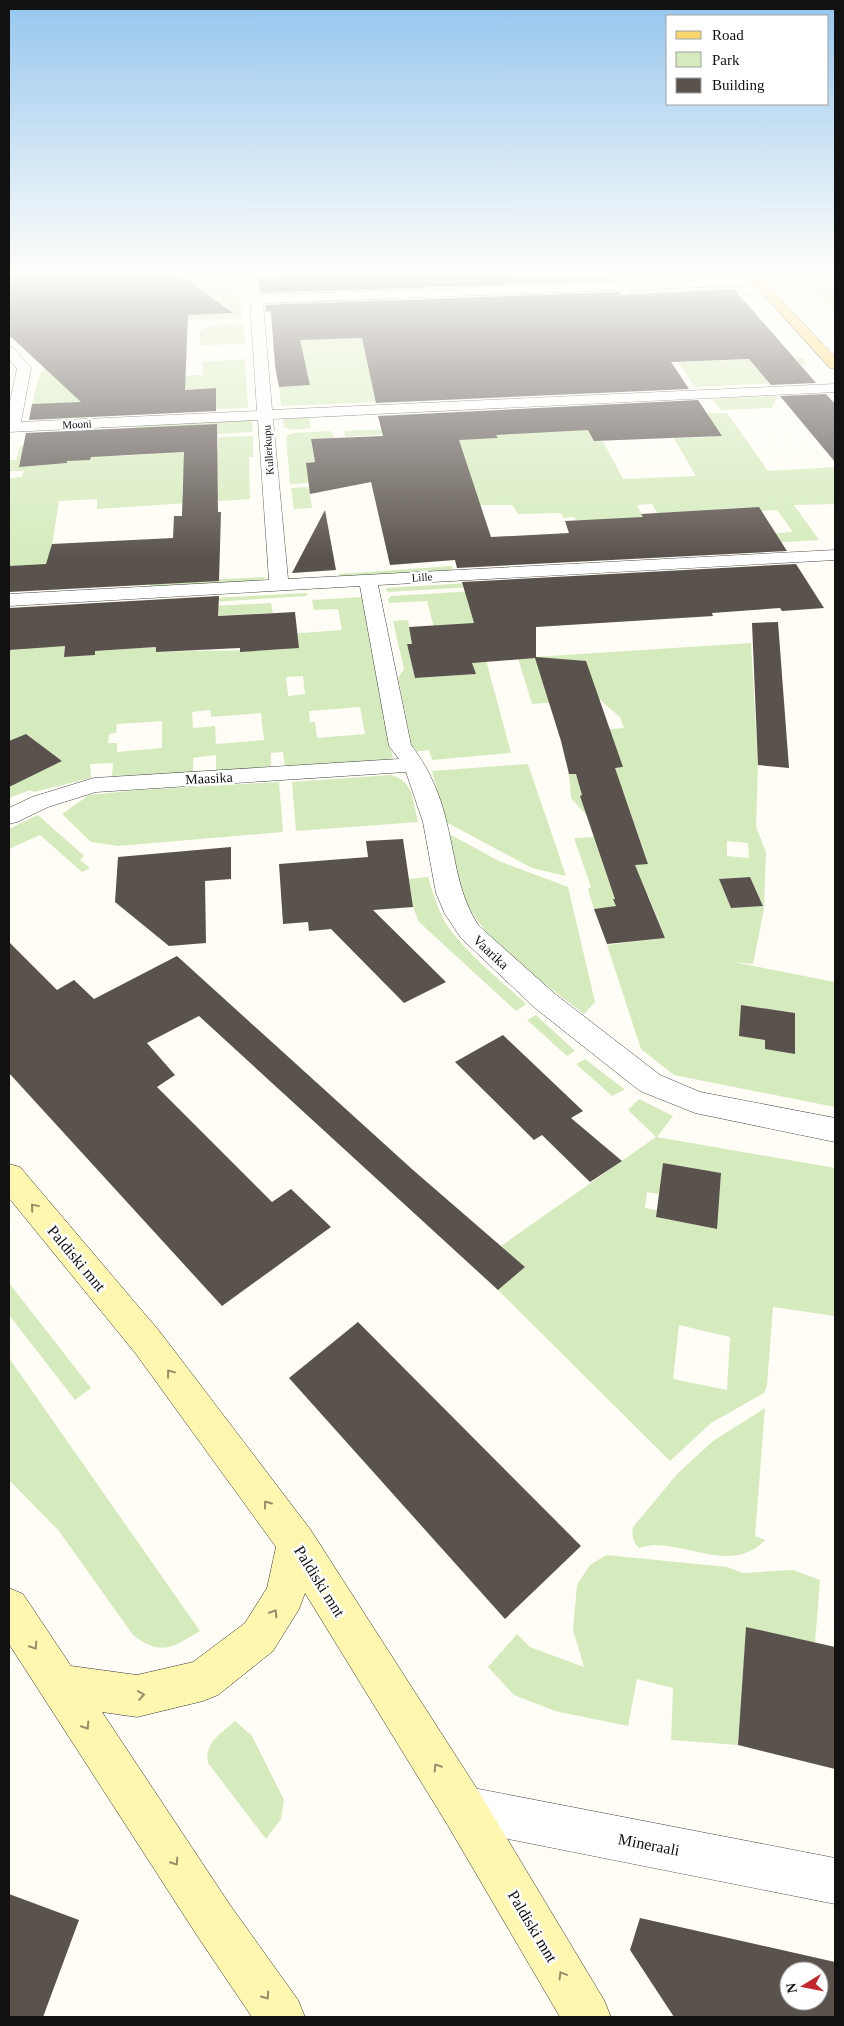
<svg xmlns="http://www.w3.org/2000/svg" width="844" height="2026" viewBox="0 0 844 2026" font-family="Georgia,serif">
<style>
.green{fill:#d5ebbd;fill-rule:evenodd}
.building{fill:#5a524d;fill-rule:evenodd}
.lines{fill:none;stroke-linecap:round;stroke-linejoin:round}
.street-casing{stroke:#444;stroke-width:1}
.secondary-casing{stroke:#333;stroke-width:1}
.primary-casing{stroke:#222;stroke-width:1}
.street{fill:#fff;fill-rule:evenodd}
.secondary{fill:#fff6b0;fill-rule:evenodd}
.primary{fill:#f9d66b;fill-rule:evenodd}
.oneway{stroke:#948f68}
.labels{text-anchor:middle;stroke-width:5;stroke-linejoin:round;paint-order:stroke}
.far-street-label{font-size:11px;fill:#111;stroke:#fff}
.street-label{font-size:14px;fill:#111;stroke:#fff}
.near-street-label{font-size:16px;fill:#111;stroke:#fff}
</style>
<rect width="100%" height="100%" fill="#fffdf5"/>
<!-- green -->
<g class="green">
<path d="M 9,274 L 143,274 L 139,274 L 162,276 L 176,274 L 204,274 L 241,296 L 243,319 L 131,321 L 73,288 L 9,300 L 9,281 L 10,283 L 17,278 L 9,280 Z"/>
<path d="M 635,274 L 695,274 L 698,277 L 639,279 Z"/>
<path d="M 835,277 L 835,311 L 802,278 Z"/>
<path d="M 741,286 L 752,297 L 744,297 L 740,293 L 631,297 L 626,290 L 687,288 L 690,291 L 699,291 L 696,287 Z"/>
<path d="M 399,298 L 402,308 L 373,390 L 376,402 L 281,406 L 279,387 L 310,384 L 307,369 L 276,371 L 273,334 L 304,332 L 303,319 L 271,320 L 268,303 Z"/>
<path d="M 38,319 L 172,376 L 203,375 L 202,362 L 245,359 L 248,408 L 216,409 L 215,388 L 185,390 L 114,414 L 32,404 L 39,376 L 44,368 L 69,363 L 46,341 L 21,346 L 9,336 L 9,325 Z"/>
<path d="M 243,324 L 245,344 L 200,345 L 199,331 C 212,323 229,325 243,324 Z"/>
<path d="M 803,358 L 808,364 L 769,366 L 783,383 L 695,387 L 678,362 Z"/>
<path d="M 775,396 L 777,398 L 772,408 L 721,410 L 713,399 Z"/>
<path d="M 707,413 L 727,413 L 768,471 L 835,467 L 835,504 L 794,505 L 819,540 L 724,546 L 587,529 L 583,520 L 576,520 L 574,517 L 563,518 L 561,513 L 518,514 L 512,505 L 480,505 L 450,426 L 484,436 L 485,439 L 497,438 L 496,435 L 513,434 L 509,423 L 591,419 L 623,479 L 696,476 L 674,438 L 712,437 ZM 652,504 L 660,517 L 644,519 L 637,505 ZM 757,507 L 760,511 L 777,510 L 793,532 L 750,535 L 727,525 L 718,509 Z"/>
<path d="M 309,418 L 311,428 L 292,430 L 284,427 L 283,419 Z"/>
<path d="M 252,420 L 253,432 L 134,438 L 135,426 Z"/>
<path d="M 387,429 L 388,434 L 345,437 L 344,431 Z"/>
<path d="M 329,431 L 333,433 L 335,438 L 311,439 L 315,462 L 306,463 L 309,483 L 290,484 L 286,436 L 293,433 Z"/>
<path d="M 253,436 L 253,457 L 249,457 L 250,499 L 97,509 L 97,499 L 59,501 L 46,584 L 21,566 L 9,567 L 9,478 L 22,477 L 24,471 L 9,471 L 9,460 L 16,460 L 20,446 L 47,445 L 51,464 L 67,463 L 67,461 L 93,443 L 120,456 L 218,450 L 218,437 ZM 217,474 L 218,495 L 182,496 L 183,476 Z"/>
<path d="M 309,487 L 312,508 L 294,509 L 291,488 Z"/>
<path d="M 452,566 L 453,570 L 340,578 L 339,574 Z"/>
<path d="M 618,574 L 625,578 L 387,592 L 386,588 Z"/>
<path d="M 266,577 L 261,581 L 149,587 L 149,583 Z"/>
<path d="M 626,582 L 468,602 L 475,626 L 434,628 L 427,601 L 389,603 L 388,599 L 391,596 Z"/>
<path d="M 307,593 L 307,596 L 212,602 L 212,598 Z"/>
<path d="M 362,597 L 393,759 L 285,767 L 283,752 L 271,753 L 271,768 L 216,771 L 216,755 L 193,758 L 193,772 L 112,776 L 113,763 L 90,764 L 91,778 L 34,792 L 30,790 L 9,798 L 9,774 L 19,781 L 62,761 L 26,734 L 9,741 L 9,650 L 22,649 L 66,624 L 64,657 L 95,655 L 95,651 L 156,647 L 156,652 C 200,650 244,651 288,649 L 288,634 L 342,630 L 338,609 L 314,610 L 312,600 ZM 303,676 L 305,694 L 288,696 L 286,677 ZM 360,707 L 365,734 L 317,738 L 315,722 L 310,722 L 309,711 ZM 210,710 L 211,717 L 261,713 L 264,740 L 216,744 L 215,726 L 193,728 L 192,712 ZM 162,721 L 162,748 L 117,752 L 117,743 L 108,743 L 109,734 L 116,733 L 117,724 Z"/>
<path d="M 271,603 L 273,613 L 212,616 L 213,606 Z"/>
<path d="M 408,620 L 412,644 L 407,644 L 415,678 L 475,674 L 472,663 L 486,660 L 511,753 L 432,760 L 429,750 L 413,752 L 398,678 L 404,669 L 393,621 Z"/>
<path d="M 751,643 L 758,765 L 756,827 L 766,852 L 764,909 L 753,964 L 733,962 L 835,982 L 835,1107 L 674,1075 L 641,1049 L 607,945 L 665,938 L 648,895 L 613,899 L 616,906 L 594,909 L 588,889 L 591,887 L 574,838 L 594,837 L 648,863 L 628,806 L 589,818 L 571,798 L 569,774 L 623,767 L 612,739 L 599,730 L 624,728 L 620,717 L 599,699 L 532,704 L 518,658 ZM 727,841 L 748,843 L 749,858 L 727,856 ZM 750,877 L 763,905 L 731,908 L 719,879 ZM 741,1005 L 795,1013 L 795,1054 L 766,1049 L 765,1040 Z"/>
<path d="M 528,764 L 566,876 L 532,868 L 446,822 L 432,771 Z"/>
<path d="M 391,775 C 414,781 413,802 418,822 L 296,831 L 292,782 Z"/>
<path d="M 279,782 L 283,832 L 118,846 L 91,842 L 62,814 L 89,795 L 139,790 Z"/>
<path d="M 38,815 L 84,856 L 80,860 L 90,868 L 82,872 L 40,835 L 9,849 L 9,829 Z"/>
<path d="M 449,834 L 499,861 L 568,887 L 595,1002 L 584,1014 C 543,982 479,940 461,891 C 455,873 453,853 449,834 Z"/>
<path d="M 428,877 C 434,896 439,915 451,931 C 472,958 501,981 526,1004 L 516,1011 L 419,922 L 413,907 L 409,879 Z"/>
<path d="M 536,1015 L 575,1051 L 567,1056 L 527,1020 Z"/>
<path d="M 585,1059 L 624,1089 L 624,1090 L 612,1096 L 576,1064 Z"/>
<path d="M 639,1099 L 673,1116 L 657,1137 L 835,1168 L 835,1316 L 773,1307 L 767,1385 L 764,1393 L 711,1423 L 670,1461 L 498,1290 L 525,1267 L 501,1246 L 656,1137 L 628,1110 ZM 663,1163 L 721,1173 L 716,1229 L 656,1217 L 657,1210 L 645,1208 L 647,1192 L 659,1194 ZM 679,1325 L 730,1337 L 727,1390 L 673,1379 Z"/>
<path d="M 9,1283 L 91,1388 L 75,1400 L 9,1315 Z"/>
<path d="M 9,1358 L 200,1631 C 173,1647 161,1657 133,1635 L 59,1531 L 9,1480 Z"/>
<path d="M 765,1408 L 755,1536 L 765,1540 C 734,1573 692,1545 654,1545 C 649,1545 644,1547 639,1548 C 632,1542 632,1535 633,1527 L 678,1473 L 713,1441 Z"/>
<path d="M 606,1555 L 727,1567 L 743,1573 L 793,1570 L 820,1580 L 815,1643 L 746,1627 L 738,1745 L 671,1740 L 673,1688 L 637,1679 L 628,1726 L 555,1711 L 514,1695 L 488,1667 L 517,1634 L 530,1647 L 584,1667 L 573,1630 L 577,1585 L 590,1565 Z"/>
<path d="M 235,1721 L 252,1736 L 284,1800 L 281,1819 L 266,1839 L 208,1763 C 204,1742 221,1734 235,1721 Z"/>
</g>
<!-- building -->
<g class="building">
<path d="M 9,274 L 176,274 L 189,281 L 233,313 L 188,315 L 185,390 L 216,388 L 216,411 L 29,420 L 32,404 L 81,402 L 9,335 Z"/>
<path d="M 282,274 L 607,274 L 613,281 L 261,293 L 258,278 Z"/>
<path d="M 734,289 L 816,383 L 771,385 L 749,359 L 671,362 L 689,389 L 376,403 L 362,338 L 300,340 L 310,385 L 279,387 L 275,366 L 271,311 L 266,312 L 265,305 L 620,292 L 622,295 Z"/>
<path d="M 826,394 L 835,404 L 835,462 L 780,396 Z"/>
<path d="M 698,400 L 722,436 L 594,441 L 588,430 L 514,434 L 496,435 L 498,438 L 459,440 L 491,537 L 569,533 L 565,521 L 643,517 L 641,514 L 759,507 L 787,551 L 457,568 L 455,560 L 390,565 L 371,482 L 310,494 L 306,463 L 315,462 L 311,439 L 383,436 L 378,416 Z"/>
<path d="M 217,424 L 218,512 L 221,512 L 219,581 L 9,592 L 9,566 L 46,564 L 52,544 L 173,538 L 174,516 L 182,516 L 184,452 L 91,457 L 90,460 L 67,461 L 67,463 L 19,467 L 26,433 Z"/>
<path d="M 325,510 L 336,570 L 292,573 Z"/>
<path d="M 796,564 L 824,608 L 782,611 L 780,608 L 712,613 L 713,616 L 536,627 L 536,657 L 586,661 L 623,767 L 615,768 L 648,864 L 635,865 L 665,938 L 607,944 L 594,909 L 616,906 L 613,899 L 615,899 L 580,796 L 582,795 L 576,774 L 569,774 L 561,741 L 535,658 L 472,663 L 476,674 L 415,678 L 407,644 L 412,644 L 409,627 L 474,623 L 462,582 Z"/>
<path d="M 219,596 L 218,616 L 295,612 L 299,648 L 240,652 L 240,648 L 156,652 L 156,647 L 95,651 L 95,655 L 64,657 L 65,646 L 9,650 L 9,608 Z"/>
<path d="M 778,622 L 789,768 L 758,765 L 752,623 Z"/>
<path d="M 26,734 L 62,761 L 9,787 L 9,741 Z"/>
<path d="M 403,839 L 413,907 L 373,910 L 446,982 L 404,1003 L 331,929 L 309,931 L 308,922 L 283,924 L 279,864 L 368,857 L 366,841 Z"/>
<path d="M 231,847 L 231,879 L 205,881 L 206,943 L 169,946 L 115,902 L 118,857 Z"/>
<path d="M 750,877 L 763,906 L 731,908 L 719,879 Z"/>
<path d="M 9,942 L 57,990 L 74,980 L 94,999 L 177,956 L 413,1170 L 525,1267 L 498,1290 L 199,1016 L 147,1043 L 175,1075 L 157,1087 L 272,1202 L 291,1189 L 331,1227 L 222,1306 L 9,1073 Z"/>
<path d="M 741,1005 L 795,1013 L 795,1054 L 765,1049 L 765,1040 L 739,1036 Z"/>
<path d="M 503,1035 L 583,1111 L 571,1118 L 622,1161 L 590,1182 L 542,1135 L 534,1140 L 455,1062 Z"/>
<path d="M 663,1163 L 721,1173 L 717,1229 L 656,1217 Z"/>
<path d="M 358,1322 L 581,1546 L 505,1619 L 289,1378 Z"/>
<path d="M 746,1627 L 835,1647 L 835,1769 L 738,1745 Z"/>
<path d="M 9,1894 L 79,1920 L 43,2017 L 9,2017 Z"/>
<path d="M 640,1918 L 835,1962 L 835,2017 L 674,2017 L 630,1950 ZM 789,1971 L 819,1971 L 819,2001 L 789,2001 Z"/>
</g>
<g class="lines">
<defs>
<g id="street">
<path d="M 213,274 L 227,274 L 260,295 L 762,278 L 764,281 L 758,285 L 263,303 L 272,410 L 835,384 L 835,392 L 273,419 L 288,579 L 835,550 L 835,560 L 378,585 L 411,745 C 429,768 441,796 447,824 C 456,860 458,895 479,926 L 555,994 L 660,1075 L 700,1092 L 835,1118 L 835,1142 L 695,1113 L 640,1091 L 535,1008 L 461,938 L 445,914 L 436,893 L 423,822 L 406,772 L 96,792 L 48,807 L 17,822 L 9,824 L 9,808 L 32,797 L 94,778 L 399,759 L 389,746 L 360,586 L 9,606 L 9,594 L 269,580 L 258,420 L 9,432 L 9,406 L 17,369 L 9,359 L 9,347 L 14,348 L 31,368 L 21,422 L 257,411 L 250,301 Z"/>
<path d="M 463,1786 L 835,1858 L 835,1904 L 463,1830 L 447,1824 L 441,1808 L 447,1792 Z"/>
</g>
<path id="secondary" d="M 9,1164 L 20,1167 L 160,1332 L 310,1529 L 479,1792 L 604,2000 L 611,2017 L 560,2017 L 447,1824 L 305,1593 L 299,1609 L 273,1651 L 218,1695 L 203,1701 L 137,1717 L 102,1712 L 230,1905 L 298,2000 L 305,2017 L 252,2017 L 198,1937 L 9,1644 L 9,1588 L 23,1594 L 71,1666 L 137,1675 L 193,1662 L 245,1623 L 267,1588 L 276,1547 L 136,1354 L 9,1198 Z"/>
<path id="primary" d="M 745,274 L 757,274 L 835,357 L 835,369 L 830,368 Z"/>
</defs>
<!-- street casing -->
<use href="#street" class="street-casing"/>
<!-- secondary casing -->
<use href="#secondary" class="secondary-casing"/>
<!-- primary casing -->
<use href="#primary" class="primary-casing"/>
<!-- street -->
<use href="#street" class="street"/>
<!-- secondary -->
<use href="#secondary" class="secondary"/>
<!-- primary -->
<use href="#primary" class="primary"/>
</g>
<!-- one-way arrows -->
<defs><path id="oneway-chevron" d="M-2-3.5L2.5 0L-2 3.5" fill="none" stroke-width="1.6" stroke-linecap="round" stroke-linejoin="round" transform="scale(1.25)"/></defs>
<g class="oneway">
<use href="#oneway-chevron" transform="translate(34 1207) rotate(-130)"/>
<use href="#oneway-chevron" transform="translate(170 1373) rotate(-127)"/>
<use href="#oneway-chevron" transform="translate(267 1504) rotate(-126)"/>
<use href="#oneway-chevron" transform="translate(274 1613) rotate(-58)"/>
<use href="#oneway-chevron" transform="translate(34 1646) rotate(57)"/>
<use href="#oneway-chevron" transform="translate(141 1695) rotate(-9)"/>
<use href="#oneway-chevron" transform="translate(86 1726) rotate(57)"/>
<use href="#oneway-chevron" transform="translate(437 1767) rotate(-123)"/>
<use href="#oneway-chevron" transform="translate(175 1862) rotate(57)"/>
<use href="#oneway-chevron" transform="translate(562 1975) rotate(-121)"/>
<use href="#oneway-chevron" transform="translate(266 1996) rotate(55)"/>
</g>
<!-- sky -->
<linearGradient id="sky" x2="0" y2="1"><stop stop-color="#95c6ee"/><stop offset="0.49" stop-color="#fffefa"/><stop offset="1" stop-color="#fffefa" stop-opacity="0"/></linearGradient>
<rect width="844" height="557" fill="url(#sky)"/>
<g class="labels">
<!-- far-street labels -->
<g class="far-street-label">
<text transform="translate(77 424) rotate(-3)" y="4">Mooni</text>
<text transform="translate(268 450) rotate(-94)" y="4">Kullerkupu</text>
<text transform="translate(422 577) rotate(-4)" y="4">Lille</text>
</g>
<!-- street labels -->
<g class="street-label">
<text transform="translate(209 778) rotate(-3)" y="5">Maasika</text>
<text transform="translate(491 952) rotate(43)" y="5">Vaarika</text>
</g>
<!-- near-street labels -->
<g class="near-street-label">
<text transform="translate(77 1258) rotate(50)" y="6">Paldiski mnt</text>
<text transform="translate(320 1581) rotate(58)" y="6">Paldiski mnt</text>
<text transform="translate(649 1844) rotate(11)" y="6">Mineraali</text>
<text transform="translate(533 1926) rotate(59)" y="6">Paldiski mnt</text>
</g>
</g>
<!-- border -->
<rect width="844" height="2026" fill="none" stroke="#111111" stroke-width="20"/>
<!-- legend -->
<rect x="666" y="15" width="162" height="90" fill="#ffffff" stroke="#a0a0a0"/>
<rect x="676" y="31" width="25" height="8" fill="#f9d66b" stroke="#a0a0a0"/>
<text x="712" y="40" font-size="15" fill="#111111">Road</text>
<rect x="676" y="52" width="25" height="15" fill="#d5ebbd" stroke="#a0a0a0"/>
<text x="712" y="65" font-size="15" fill="#111111">Park</text>
<rect x="676" y="78" width="25" height="15" fill="#5a524d" stroke="#a0a0a0"/>
<text x="712" y="90" font-size="15" fill="#111111">Building</text>
<!-- north arrow -->
<g transform="translate(804 1986) rotate(260)"><circle r="24" fill="#ffffff" stroke="#a0a0a0"/>
<path d="M0-4L9 19L0 12L-9 19Z" fill="#c4262e"/>
<text y="-8" font-size="14" font-weight="bold" text-anchor="middle" fill="#111111">N</text>
</g>
</svg>
